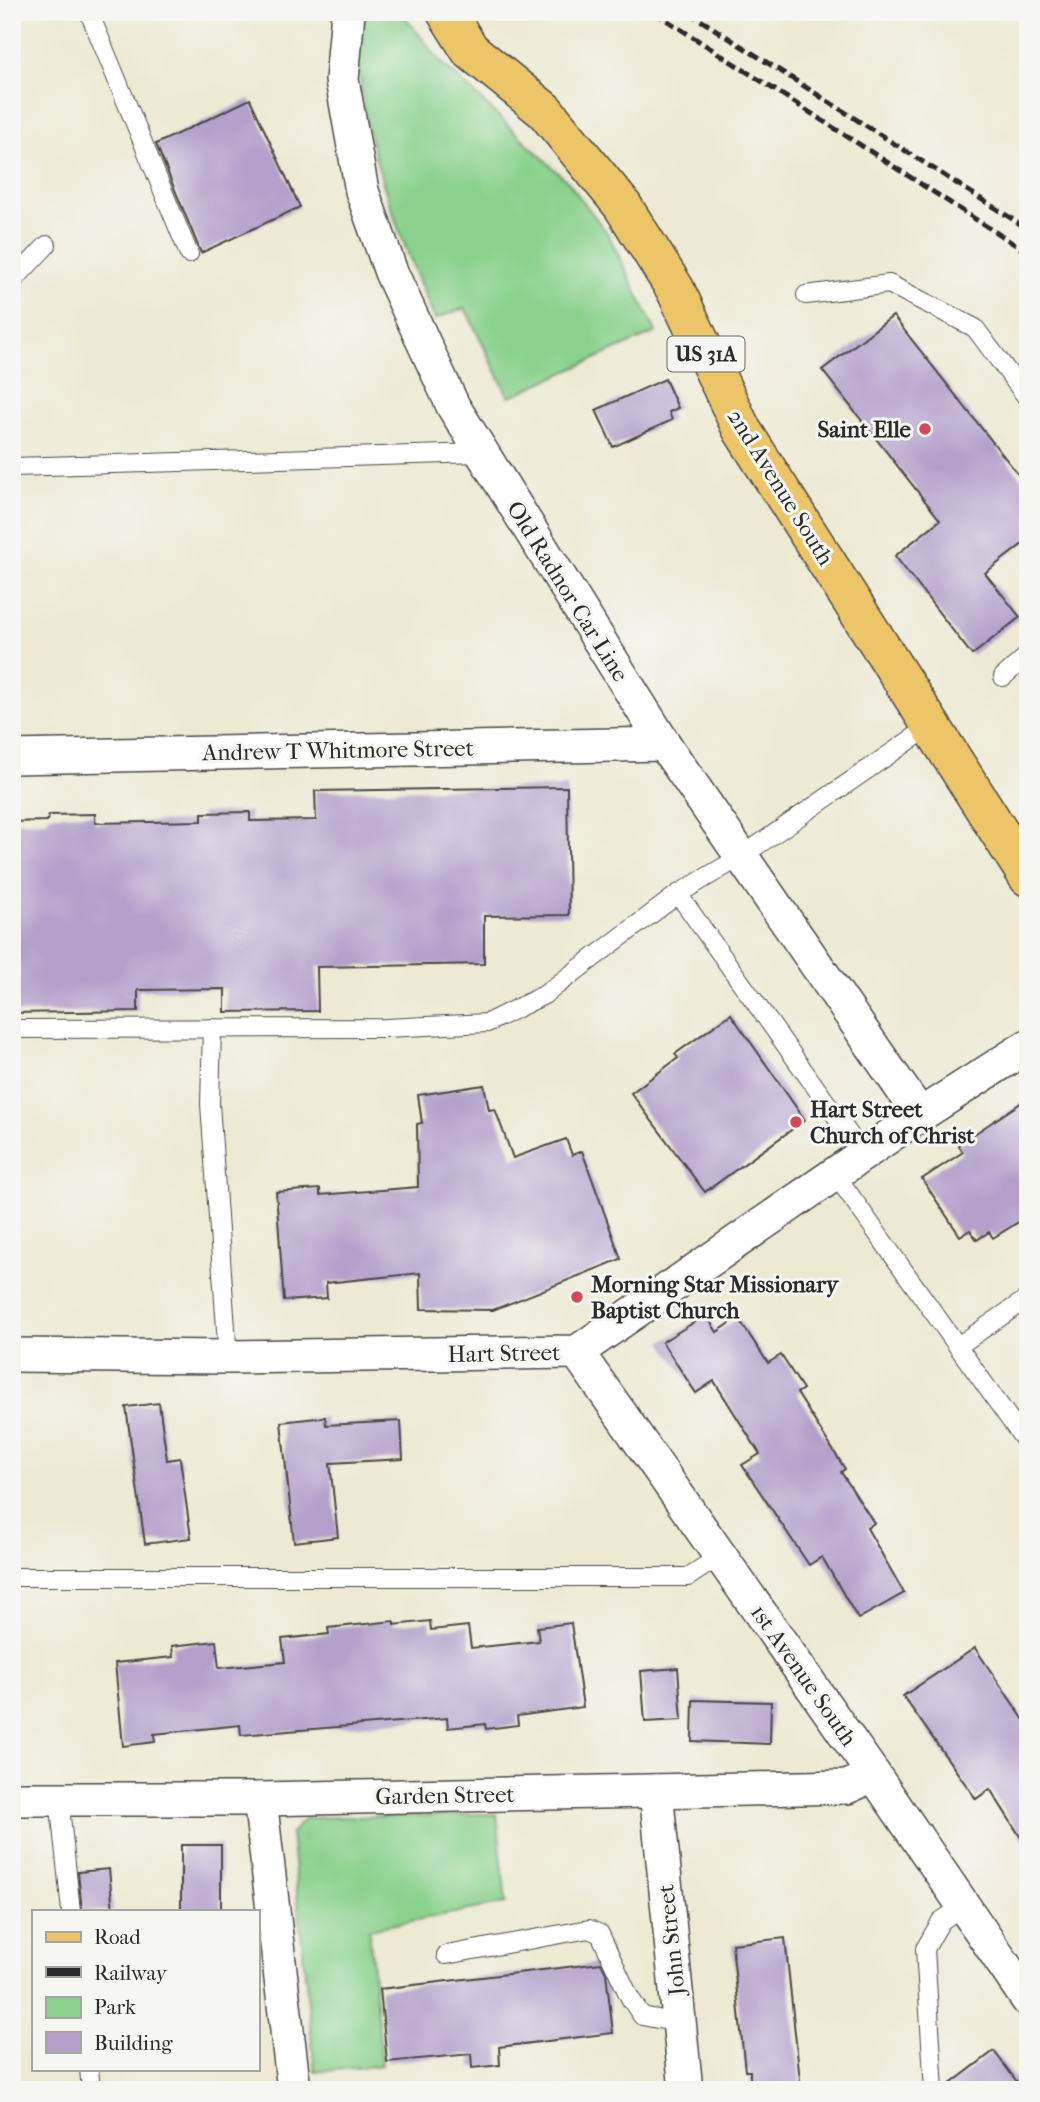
<svg xmlns="http://www.w3.org/2000/svg" width="1040" height="2102" viewBox="0 0 1040 2102" font-family="'IM FELL French Canon',serif">
<style>
.green{fill:#89d18d;stroke:#5a7e5c;stroke-width:2}
.building{fill:#b3a0cb}
.lines{fill:none;stroke-linecap:round;stroke-linejoin:round}
.service-casing{stroke:#484844;stroke-width:20}
.minor-casing{stroke:#484844;stroke-width:36}
.primary-casing{stroke:#484844;stroke-width:41}
.service{stroke:#fff;stroke-width:18}
.minor{stroke:#fff;stroke-width:33}
.primary{stroke:#edc569;stroke-width:38}
.rail{stroke:#2b2b2b;stroke-width:5;stroke-dasharray:10 5;stroke-linecap:butt}
.poi-dot{fill:#d1495b;stroke:#f6f6f2;stroke-width:2.5}
.labels{text-anchor:middle;stroke-width:6;stroke-linejoin:round;paint-order:stroke}
.shield{fill:#f6f6f2;stroke:#686867;stroke-width:2}
.shield-label{font-size:21px;font-weight:bold;fill:#2b2b2b}
.poi-label{font-size:23px;font-weight:bold;fill:#2b2b2b;stroke:#f6f6f2;text-anchor:start}
.street-label{font-size:23px;fill:#2b2b2b;stroke:#f6f6f2}
</style>
<rect width="100%" height="100%" fill="#f6f6f2"/>
<filter id="ink" filterUnits="userSpaceOnUse"><feTurbulence type="fractalNoise" baseFrequency=".0143" numOctaves="2"/><feDisplacementMap in="SourceGraphic" scale="14" xChannelSelector="R" yChannelSelector="G"/><feConvolveMatrix kernelMatrix="1 2 1 2 8 2 1 2 1" color-interpolation-filters="sRGB"/></filter>
<filter id="wash" filterUnits="userSpaceOnUse"><feTurbulence type="fractalNoise" baseFrequency=".00686" numOctaves="4" result="noise"/><feDisplacementMap in="SourceGraphic" scale="28" xChannelSelector="R" yChannelSelector="G"/><feGaussianBlur stdDeviation="1.57" result="paint"/><feColorMatrix in="noise" values="0 0 0 0 0 0 0 0 0 0 0 0 0 0 0 0 0 1.4 0 .05"/><feComposite in="paint" operator="in"/></filter>
<g filter="url(#wash)">
<rect width="100%" height="100%" fill="#ede9d2"/>
<!-- green -->
<g class="green">
<path d="M 367,12 L 401,12 L 441,62 L 568,182 L 608,234 L 656,332 L 509,397 L 465,308 L 435,319 C 404,246 337,89 367,12 Z"/>
<path d="M 497,1814 L 506,1903 L 369,1929 L 382,2065 L 315,2072 L 291,1833 L 305,1818 Z"/>
</g>
<g id="blocks">
<!-- building -->
<g class="building">
<path d="M 250,99 L 300,207 L 201,253 L 156,144 Z"/>
<path d="M 893,316 L 1028,487 L 1028,540 L 985,573 L 1020,617 L 972,655 L 895,556 L 940,520 L 822,370 Z"/>
<path d="M 665,379 L 678,408 L 669,412 L 672,420 L 613,447 L 596,410 Z"/>
<path d="M 567,787 L 569,915 L 484,916 L 484,964 L 317,967 L 318,1011 L 225,1012 L 225,989 L 138,990 L 138,1011 L 12,1013 L 12,822 L 47,821 L 49,815 L 95,814 L 95,823 L 202,821 L 202,813 L 250,812 L 250,821 L 316,820 L 315,791 Z"/>
<path d="M 731,1014 L 805,1120 L 705,1192 L 631,1093 L 678,1058 L 675,1054 Z"/>
<path d="M 484,1085 L 489,1110 L 495,1109 L 513,1158 L 566,1139 L 572,1155 L 582,1151 L 621,1259 L 493,1310 L 421,1309 L 420,1273 L 326,1283 L 327,1298 L 284,1301 L 276,1192 L 320,1189 L 320,1195 L 418,1187 L 417,1124 L 422,1123 L 418,1095 Z"/>
<path d="M 1028,1098 L 1028,1216 L 993,1238 L 989,1232 L 977,1240 L 970,1230 L 960,1236 L 922,1179 L 963,1152 L 958,1145 Z"/>
<path d="M 706,1315 L 717,1332 L 738,1318 L 768,1363 L 781,1355 L 803,1389 L 797,1393 L 845,1469 L 841,1472 L 874,1523 L 867,1528 L 904,1593 L 858,1619 L 822,1557 L 809,1565 L 742,1465 L 760,1454 L 714,1381 L 696,1393 L 662,1342 Z"/>
<path d="M 159,1403 L 167,1460 L 180,1458 L 191,1538 L 145,1544 L 126,1407 Z"/>
<path d="M 325,1417 L 326,1425 L 401,1421 L 403,1459 L 330,1463 L 338,1537 L 294,1542 L 281,1422 Z"/>
<path d="M 394,1621 L 394,1625 L 430,1621 L 431,1630 L 468,1626 L 471,1648 L 539,1641 L 537,1627 L 571,1623 L 583,1707 L 517,1716 L 518,1725 L 486,1729 L 485,1724 L 448,1728 L 447,1718 L 241,1735 L 240,1725 L 154,1734 L 155,1742 L 123,1746 L 115,1663 L 173,1657 L 172,1646 L 216,1641 L 219,1668 L 285,1662 L 282,1639 L 329,1634 L 328,1628 Z"/>
<path d="M 975,1648 L 1028,1726 L 1028,1849 L 990,1789 L 976,1799 L 903,1696 Z"/>
<path d="M 678,1668 L 682,1720 L 645,1722 L 641,1671 Z"/>
<path d="M 693,1700 L 771,1702 L 770,1744 L 692,1741 Z"/>
<rect x="181" y="1845" width="40" height="66"/>
<path d="M 109,1869 L 113,1911 L 82,1911 L 78,1872 Z"/>
<path d="M 785,1938 L 801,2090 L 750,2090 L 750,2071 L 745,2071 L 732,1944 Z"/>
<path d="M 601,1963 L 606,1973 L 613,2033 L 499,2047 L 500,2065 L 472,2068 L 471,2054 L 387,2062 L 380,1989 Z"/>
<path d="M 994,2051 L 1023,2090 L 945,2090 L 945,2088 Z"/>
</g>
</g>
</g>
<g filter="url(#ink)">
<use href="#blocks" fill-opacity="0" stroke="#484844" stroke-width="2"/>
<g class="lines">
<defs>
<g id="service">
<path d="M 89,12 L 189,254"/>
<path d="M 12,282 L 47,245"/>
<path d="M 806,295 L 889,284 L 975,328 L 1028,399"/>
<path d="M 12,467 L 481,453"/>
<path d="M 1003,677 L 1028,655"/>
<path d="M 678,894 L 863,1154"/>
<path d="M 212,1028 L 210,1104 L 228,1357"/>
<path d="M 12,1029 L 386,1028 L 487,1023 L 544,995 L 678,894 L 742,856 L 932,725"/>
<path d="M 835,1174 L 1028,1445"/>
<path d="M 958,1346 L 1028,1298"/>
<path d="M 12,1577 L 688,1577 L 720,1556"/>
<path d="M 59,1798 L 71,1911"/>
<path d="M 446,1955 L 589,1929 L 600,1934 L 630,1998 L 642,2016 L 679,2023"/>
<path d="M 89,2069 L 91,2090"/>
<path d="M 934,2090 L 925,1949 L 941,1921 L 963,1906"/>
</g>
<g id="minor">
<path d="M 348,12 L 342,80 L 362,191 L 391,272 L 453,406 L 664,744 L 920,1115"/>
<path d="M 12,757 L 664,744"/>
<path d="M 577,1352 L 874,1775 L 1028,2000"/>
<path d="M 12,1355 L 228,1357 L 577,1352 L 920,1115 L 1028,1046"/>
<path d="M 656,1791 L 686,2090"/>
<path d="M 12,1799 L 260,1799 L 847,1787 L 874,1775"/>
<path d="M 260,1799 L 294,2090"/>
</g>
<path id="primary" d="M 446,12 L 470,50 L 545,111 L 622,205 L 675,289 L 742,430 L 1028,877"/>
</defs>
<!-- service casing -->
<use href="#service" class="service-casing"/>
<!-- minor casing -->
<use href="#minor" class="minor-casing"/>
<!-- primary casing -->
<use href="#primary" class="primary-casing"/>
<!-- service -->
<use href="#service" class="service"/>
<!-- minor -->
<use href="#minor" class="minor"/>
<!-- primary -->
<use href="#primary" class="primary"/>
<!-- rail -->
<g class="rail">
<path d="M 654,12 L 1028,253"/>
<path d="M 688,12 L 1028,229"/>
</g>
</g>
</g>
<!-- markers -->
<g class="poi-dot">
<circle cx="925" cy="429" r="7"/>
<circle cx="796" cy="1122" r="7"/>
<circle cx="577" cy="1297" r="7"/>
</g>
<g class="labels">
<!-- shield labels -->
<rect class="shield" x="667.5" y="336.5" width="77" height="35" rx="5"/>
<g class="shield-label">
<text x="706" y="361">US 31A</text>
</g>
<!-- poi labels -->
<g class="poi-label">
<text x="911" y="437" text-anchor="end">Saint Elle</text>
<text x="810" y="1117">Hart Street<tspan x="810" dy="26">Church of Christ</tspan></text>
<text x="591" y="1292">Morning Star Missionary<tspan x="591" dy="26">Baptist Church</tspan></text>
</g>
<!-- street labels -->
<g class="street-label">
<text transform="translate(781 487) rotate(58)" y="8">2nd Avenue South</text>
<text transform="translate(568 591) rotate(58)" y="8">Old Radnor Car Line</text>
<text transform="translate(338 750) rotate(-1)" y="8">Andrew T Whitmore Street</text>
<text transform="translate(504 1353) rotate(-1)" y="8">Hart Street</text>
<text transform="translate(804 1675) rotate(55)" y="8">1st Avenue South</text>
<text transform="translate(445 1795) rotate(-1)" y="8">Garden Street</text>
<text transform="translate(671 1940) rotate(-96)" y="8">John Street</text>
</g>
</g>
<!-- margin -->
<rect width="1040" height="2102" fill="none" stroke="#f6f6f2" stroke-width="42"/>
<!-- legend -->
<rect x="32" y="1910" width="228" height="161" fill="#f6f6f2" stroke="#a5a5a2" stroke-width="2"/>
<rect x="46" y="1932" width="35" height="10" fill="#edc569" stroke="#a5a5a2" stroke-width="2"/>
<text x="94" y="1944" font-size="21" fill="#2b2b2b">Road</text>
<rect x="46" y="1967" width="35" height="10" fill="#2b2b2b" stroke="#a5a5a2" stroke-width="2"/>
<text x="94" y="1980" font-size="21" fill="#2b2b2b">Railway</text>
<rect x="46" y="1997" width="35" height="21" fill="#89d18d" stroke="#a5a5a2" stroke-width="2"/>
<text x="94" y="2014" font-size="21" fill="#2b2b2b">Park</text>
<rect x="46" y="2032" width="35" height="21" fill="#b3a0cb" stroke="#a5a5a2" stroke-width="2"/>
<text x="94" y="2050" font-size="21" fill="#2b2b2b">Building</text>
</svg>
